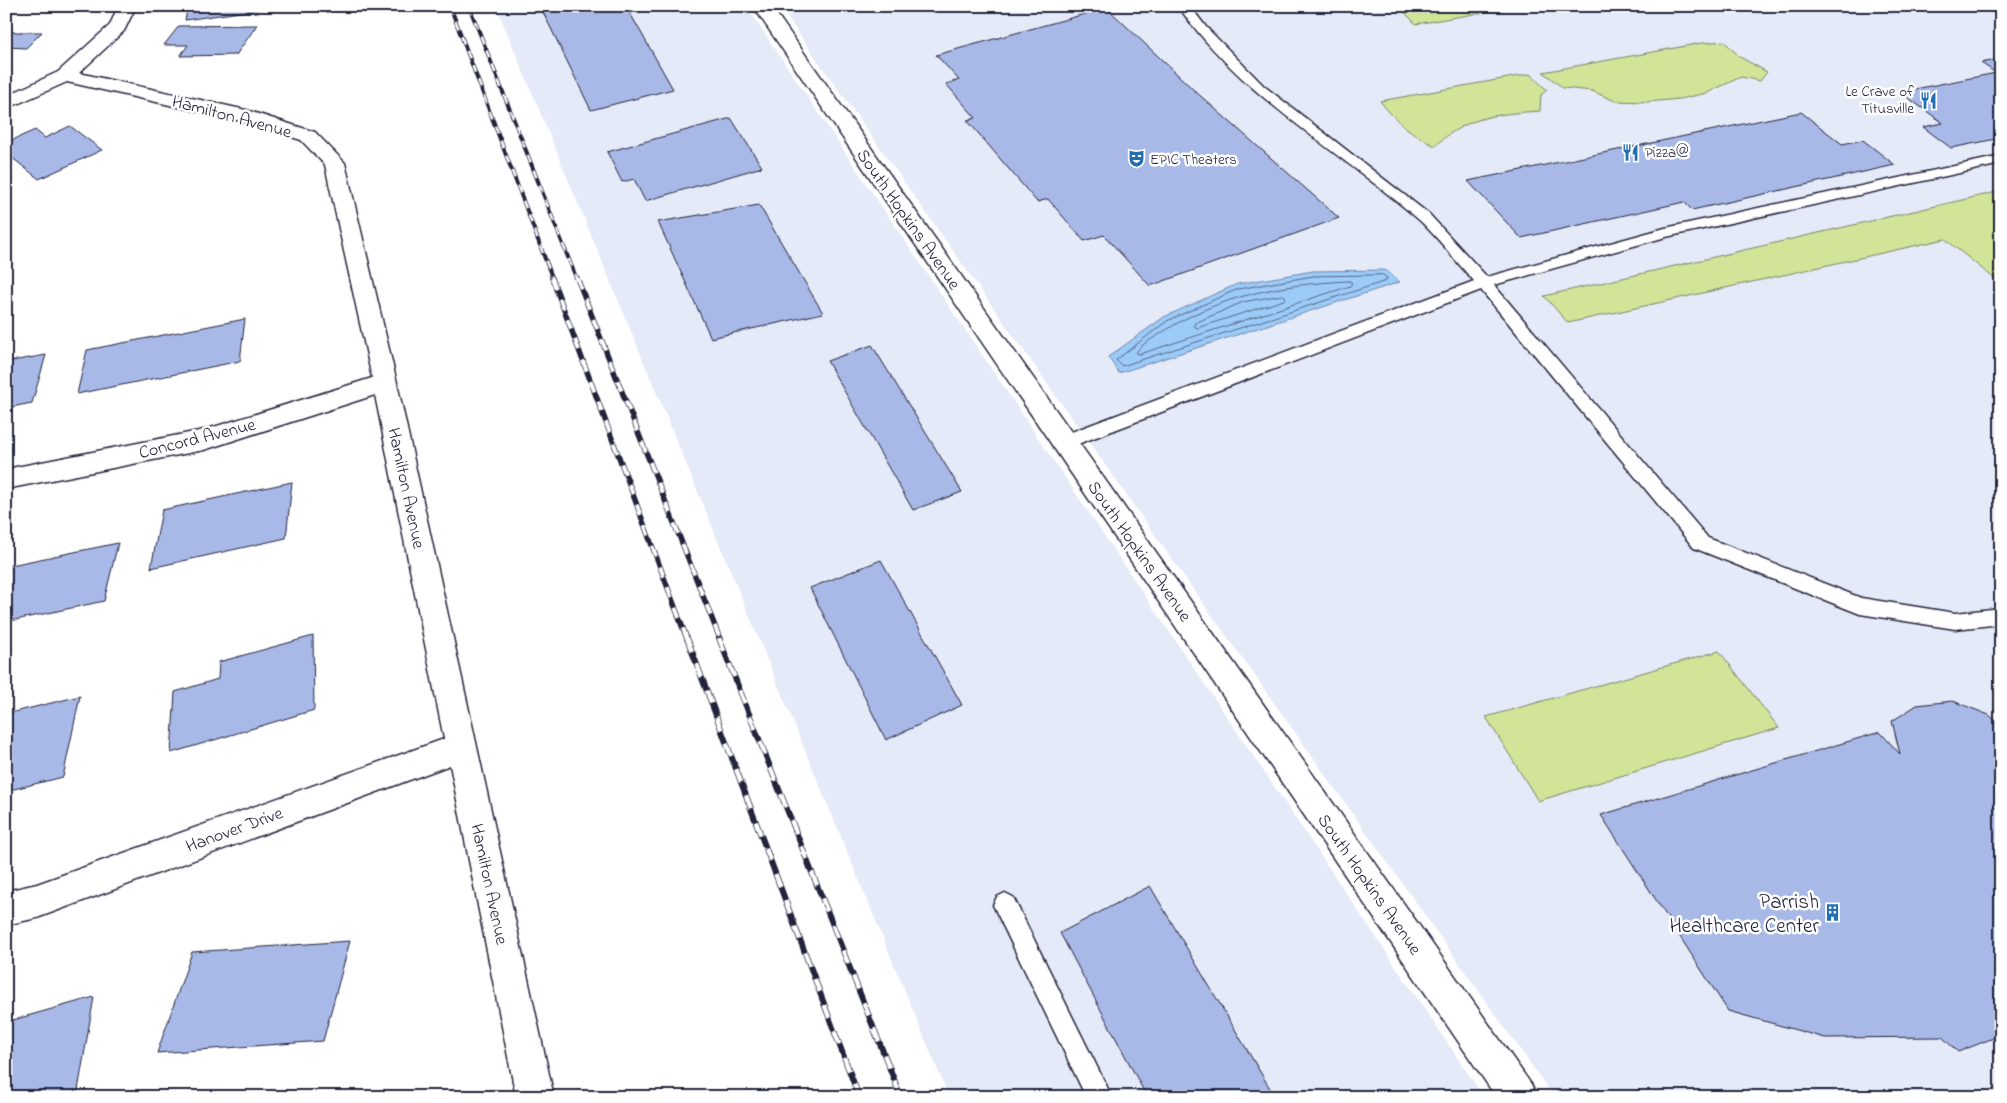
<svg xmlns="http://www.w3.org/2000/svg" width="2007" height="1103" viewBox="0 0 2007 1103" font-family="'Indie Flower',sans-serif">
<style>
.built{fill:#e5eaf8}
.green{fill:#d1e498;stroke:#7a836a}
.water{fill:#9dcbf8;stroke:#6c87ac}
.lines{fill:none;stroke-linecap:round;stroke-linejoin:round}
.shore{stroke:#536687;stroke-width:1}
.building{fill:#a8b9e8;stroke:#22223b}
.lane-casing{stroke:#22223b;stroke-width:3}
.street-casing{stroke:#22223b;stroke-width:3}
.secondary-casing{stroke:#22223b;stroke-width:3}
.lane{fill:#fff;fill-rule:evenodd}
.street{fill:#fff;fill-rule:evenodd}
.secondary{fill:#fff;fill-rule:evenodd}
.rail-far2-casing{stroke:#22223b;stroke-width:4}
.rail-far1-casing{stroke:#22223b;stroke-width:5.5}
.rail-casing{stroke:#22223b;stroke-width:6}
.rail-far2{stroke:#fff;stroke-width:2.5;stroke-dasharray:8;stroke-linecap:butt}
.rail-far1{stroke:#fff;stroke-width:4;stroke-dasharray:11;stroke-linecap:butt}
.rail{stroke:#fff;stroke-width:4.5;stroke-dasharray:14;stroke-linecap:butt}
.labels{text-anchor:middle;stroke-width:5;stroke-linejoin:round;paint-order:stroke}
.far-poi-label{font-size:15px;fill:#22223b;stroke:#fff;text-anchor:start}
.street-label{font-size:18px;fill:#22223b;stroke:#fff}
.near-poi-label{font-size:21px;fill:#22223b;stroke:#fff;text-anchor:end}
</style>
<rect width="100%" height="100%" fill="#fff"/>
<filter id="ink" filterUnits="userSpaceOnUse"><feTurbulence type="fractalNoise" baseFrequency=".02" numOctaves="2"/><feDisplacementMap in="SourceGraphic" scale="10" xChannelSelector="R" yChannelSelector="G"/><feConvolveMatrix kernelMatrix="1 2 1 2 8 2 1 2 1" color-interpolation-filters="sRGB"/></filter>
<g filter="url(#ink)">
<!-- built -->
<g class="built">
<path d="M 496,6 L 746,6 L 1484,1097 L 949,1097 Z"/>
<path d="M 779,6 L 2001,6 L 2001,1097 L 1554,1097 Z"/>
</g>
<!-- green -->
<g class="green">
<path d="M 1398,6 L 1521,6 L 1416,24 Z"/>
<path d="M 1724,41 L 1740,57 L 1767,72 L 1760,81 L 1741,77 L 1707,93 L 1680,99 L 1647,102 L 1615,101 L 1592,91 L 1563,88 L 1543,72 L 1702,43 Z"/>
<path d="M 1530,74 L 1547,90 L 1541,95 L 1540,111 C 1497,114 1467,116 1435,146 C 1412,134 1395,121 1380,101 Z"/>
<path d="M 2001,191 L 2001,284 L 1945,239 L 1568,323 L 1544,296 Z"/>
<path d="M 1719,651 L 1779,728 L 1538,801 L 1486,717 Z"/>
</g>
<!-- water -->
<path class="water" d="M 1385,270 L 1400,282 L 1119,373 L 1108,357 L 1164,317 L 1237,284 L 1313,271 Z"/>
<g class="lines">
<!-- shore -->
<g class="shore">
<path d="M 1383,275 L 1387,278 L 1386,281 L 1122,366 L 1116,360 L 1167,321 L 1238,289 L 1313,276 Z"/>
<path d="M 1349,281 L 1352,283 L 1350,286 L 1140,354 L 1136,353 C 1142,343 1154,338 1163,332 C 1219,295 1283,284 1349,281 Z"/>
<path d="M 1283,295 L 1286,297 L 1284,300 L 1197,328 L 1194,326 L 1195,323 L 1243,302 Z"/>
</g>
</g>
<!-- building -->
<g class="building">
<path d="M 188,6 L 281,6 L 185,20 Z"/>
<path d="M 540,6 L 626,6 L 673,89 L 591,110 Z"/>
<path d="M 1107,8 L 1196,92 L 1339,218 L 1150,286 L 1104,235 L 1084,241 L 1048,199 L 1037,202 L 967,120 L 976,118 L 946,84 L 959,80 L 936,55 Z"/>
<path d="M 257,25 L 236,55 L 180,56 L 188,45 L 164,45 L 179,26 Z"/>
<path d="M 6,32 L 42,32 L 26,48 L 6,47 Z"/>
<path d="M 2001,59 L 2001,138 L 1951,148 L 1923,127 L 1943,123 L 1900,92 L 1996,73 L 1981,63 Z"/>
<path d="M 1801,112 L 1842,144 L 1863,140 L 1895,165 L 1692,210 L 1684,202 L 1521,238 L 1468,181 Z"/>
<path d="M 731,118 L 762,167 L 645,201 L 634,179 L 622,182 L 607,152 Z"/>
<path d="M 70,126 L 102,150 L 39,179 L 6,153 L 6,143 L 35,130 L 45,138 Z"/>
<path d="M 759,205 L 823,313 L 711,338 L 658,222 Z"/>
<path d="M 245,319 L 240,361 L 77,394 L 87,350 Z"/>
<path d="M 872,345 L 962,492 L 913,510 L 827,361 Z"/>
<path d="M 46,355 L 32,403 L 6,408 L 6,362 Z"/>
<path d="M 292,482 L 286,538 L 151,568 L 162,510 Z"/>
<path d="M 118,543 L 104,601 L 6,622 L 6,566 Z"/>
<path d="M 881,560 L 962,705 L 886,740 L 810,588 Z"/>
<path d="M 313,636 L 314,710 L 171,753 L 175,692 L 218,679 L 219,662 Z"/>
<path d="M 80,696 L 63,777 L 6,791 L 6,714 Z"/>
<path d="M 1953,701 L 1989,715 L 2001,725 L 2001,1035 L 1958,1052 L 1942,1037 L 1825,1038 L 1728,1011 L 1601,815 L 1880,732 L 1900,754 L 1892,721 L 1917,705 Z"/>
<path d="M 1150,886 L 1275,1097 L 1147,1097 L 1060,933 Z"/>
<path d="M 350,941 L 323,1041 L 157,1053 L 192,952 Z"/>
<path d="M 94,997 L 77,1096 L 6,1097 L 6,1022 Z"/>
</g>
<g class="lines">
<defs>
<g id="lane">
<path d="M 1178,6 L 1190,6 L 1206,27 L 1264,86 L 1429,214 L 1487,277 L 1665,228 L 2001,156 L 2001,164 L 1666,237 L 1494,285 L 1708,538 L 1861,598 L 1955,613 L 2001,608 L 2001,624 L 1955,629 L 1860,614 L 1694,548 L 1481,290 L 1070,447 L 1064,449 L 1058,447 L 1055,442 L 1058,437 L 1474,281 C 1455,261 1438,237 1418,219 C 1336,148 1242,97 1178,6 Z"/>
<path d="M 1005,893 L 1013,897 L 1112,1097 L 1086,1097 L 993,905 L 997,897 Z"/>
</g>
<path id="street" d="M 118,6 L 136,6 L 124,31 L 79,73 L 246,110 L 315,132 L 345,163 L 397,383 L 554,1097 L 516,1097 L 450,765 L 37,918 L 6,925 L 6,891 L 37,884 L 444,739 L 375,395 L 204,450 L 6,489 L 6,469 L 204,430 L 372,378 L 325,165 L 301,140 L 241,121 L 67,82 L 6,109 L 6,96 L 58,72 L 110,25 Z"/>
<path id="secondary" d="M 753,6 L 771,6 L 1531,1084 L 1537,1097 L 1496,1097 Z"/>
</defs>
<!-- lane casing -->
<use href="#lane" class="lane-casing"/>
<!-- street casing -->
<use href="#street" class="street-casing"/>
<!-- secondary casing -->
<use href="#secondary" class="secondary-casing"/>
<!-- lane -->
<use href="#lane" class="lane"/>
<!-- street -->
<use href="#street" class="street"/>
<!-- secondary -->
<use href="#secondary" class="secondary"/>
<defs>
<g id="rail-far2">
<path d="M 450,6 L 553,280"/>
<path d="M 469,6 L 577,280"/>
</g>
<g id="rail-far1">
<path d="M 552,278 L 687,639"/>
<path d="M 577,278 L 720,639"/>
</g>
<g id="rail">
<path d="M 687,638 L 859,1097"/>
<path d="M 719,638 L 901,1097"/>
</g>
</defs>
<!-- rail-far2 casing -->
<use href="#rail-far2" class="rail-far2-casing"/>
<!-- rail-far1 casing -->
<use href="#rail-far1" class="rail-far1-casing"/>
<!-- rail casing -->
<use href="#rail" class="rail-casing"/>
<!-- rail-far2 -->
<use href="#rail-far2" class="rail-far2"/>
<!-- rail-far1 -->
<use href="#rail-far1" class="rail-far1"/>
<!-- rail -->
<use href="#rail" class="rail"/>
</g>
</g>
<!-- icons -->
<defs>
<symbol id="restaurant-bare" viewBox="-9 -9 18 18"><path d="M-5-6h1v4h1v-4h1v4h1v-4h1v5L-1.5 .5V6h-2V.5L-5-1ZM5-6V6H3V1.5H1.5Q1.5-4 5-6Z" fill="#1f6fb2" stroke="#fff" stroke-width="2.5" paint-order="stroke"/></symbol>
<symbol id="theatre-bare" viewBox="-9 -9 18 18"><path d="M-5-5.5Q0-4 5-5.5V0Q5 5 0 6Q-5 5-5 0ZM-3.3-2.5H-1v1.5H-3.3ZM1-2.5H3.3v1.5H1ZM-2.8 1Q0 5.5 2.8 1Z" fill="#1f6fb2" stroke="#fff" stroke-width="2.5" paint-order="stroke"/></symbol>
<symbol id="building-bare" viewBox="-9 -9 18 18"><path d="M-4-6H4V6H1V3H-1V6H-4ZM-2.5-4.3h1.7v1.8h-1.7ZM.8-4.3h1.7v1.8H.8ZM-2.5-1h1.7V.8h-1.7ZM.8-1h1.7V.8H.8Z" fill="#1f6fb2" stroke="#fff" stroke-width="2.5" paint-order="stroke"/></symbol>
</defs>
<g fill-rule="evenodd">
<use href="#restaurant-bare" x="1916" y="88" width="25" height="25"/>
<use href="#restaurant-bare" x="1618" y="140" width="25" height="25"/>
<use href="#theatre-bare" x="1124" y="146" width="25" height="25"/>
<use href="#building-bare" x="1820" y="900" width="25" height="25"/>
</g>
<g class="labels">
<!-- far-poi labels -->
<g class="far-poi-label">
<text x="1914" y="96" text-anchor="end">Le Crave of<tspan x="1914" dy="17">Titusville</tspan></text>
<text x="1645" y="157">Pizza@</text>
<text x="1150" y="164">EPIC Theaters</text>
</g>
<!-- street labels -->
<g class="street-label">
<text transform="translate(232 116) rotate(15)" y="6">Hamilton Avenue</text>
<text transform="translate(909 219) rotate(55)" y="6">South Hopkins Avenue</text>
<text transform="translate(197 438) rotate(-14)" y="6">Concord Avenue</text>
<text transform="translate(407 488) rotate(78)" y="6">Hamilton Avenue</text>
<text transform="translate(1140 551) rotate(55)" y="6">South Hopkins Avenue</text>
<text transform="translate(234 829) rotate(-20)" y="6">Hanover Drive</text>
<text transform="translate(490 884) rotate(78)" y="6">Hamilton Avenue</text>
<text transform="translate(1370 884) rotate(55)" y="6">South Hopkins Avenue</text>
</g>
<!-- near-poi labels -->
<g class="near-poi-label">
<text x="1819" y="908">Parrish<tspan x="1819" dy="24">Healthcare Center</tspan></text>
</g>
</g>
<!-- margin -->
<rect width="2007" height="1103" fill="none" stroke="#fff" stroke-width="25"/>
<rect x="12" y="12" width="1982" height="1078" fill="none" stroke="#22223b" stroke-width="2" filter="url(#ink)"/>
</svg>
